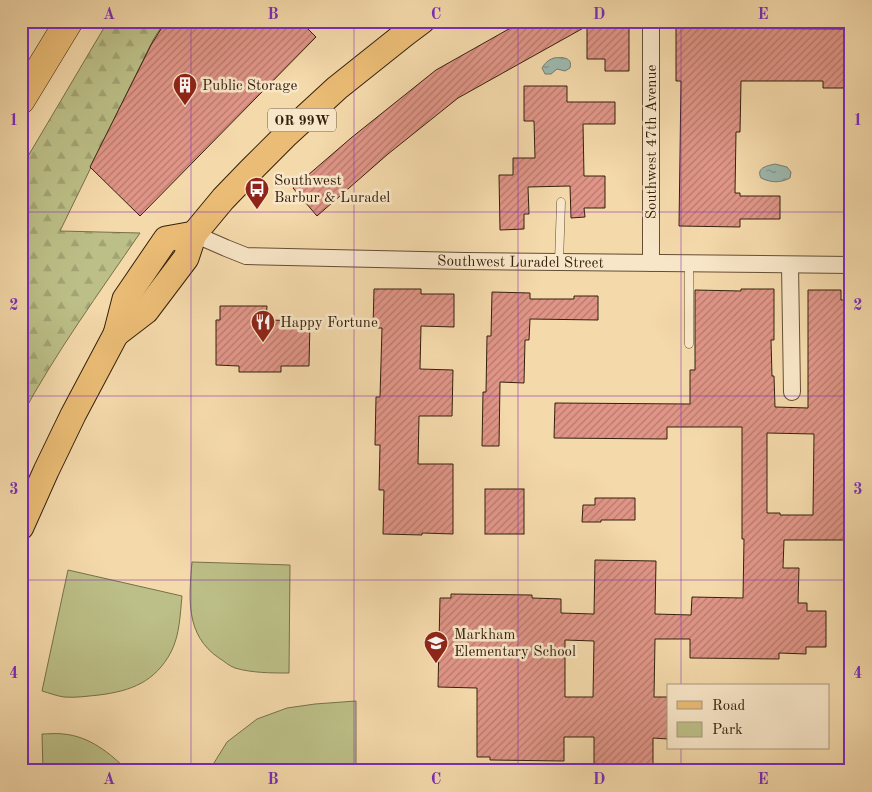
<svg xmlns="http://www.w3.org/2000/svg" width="872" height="792" viewBox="0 0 872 792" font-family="'Old Standard TT',serif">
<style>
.forest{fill:url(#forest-firs);stroke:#78704a}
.green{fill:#bcbf87;stroke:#78704a}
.water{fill:url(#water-ripples);stroke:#737c6e}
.building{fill:url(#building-hatch);stroke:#35200d;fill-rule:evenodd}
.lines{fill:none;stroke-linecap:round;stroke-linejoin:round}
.service-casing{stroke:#654e34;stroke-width:9}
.minor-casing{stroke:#654e34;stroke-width:18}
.primary-casing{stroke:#35200d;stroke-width:27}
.motorway-casing{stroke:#35200d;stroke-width:29}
.service{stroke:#f8e6c8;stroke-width:8}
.minor{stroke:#f8e6c8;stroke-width:16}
.primary{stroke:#eabc75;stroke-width:25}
.motorway{stroke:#eabc75;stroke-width:28}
.grid{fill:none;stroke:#7b2cbf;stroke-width:1;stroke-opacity:0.55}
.labels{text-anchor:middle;stroke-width:5;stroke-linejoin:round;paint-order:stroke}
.shield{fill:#f8e6c8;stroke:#705b45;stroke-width:1}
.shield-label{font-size:14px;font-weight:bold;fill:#35200d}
.poi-label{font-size:15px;fill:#35200d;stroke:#f8e6c8;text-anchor:start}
.street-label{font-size:15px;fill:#35200d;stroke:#f8e6c8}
.neatline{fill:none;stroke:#7b2cbf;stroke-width:2}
.grid-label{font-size:16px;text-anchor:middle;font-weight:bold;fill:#7b2cbf}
</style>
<defs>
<pattern id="forest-firs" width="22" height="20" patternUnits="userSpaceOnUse" patternTransform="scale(1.25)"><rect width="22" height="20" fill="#bcbf87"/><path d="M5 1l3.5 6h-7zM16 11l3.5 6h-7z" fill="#a2a473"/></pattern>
<pattern id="water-ripples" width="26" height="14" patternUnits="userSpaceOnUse" patternTransform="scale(1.25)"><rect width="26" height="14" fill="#9cb9af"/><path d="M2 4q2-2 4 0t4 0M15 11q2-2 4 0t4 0" fill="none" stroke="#80968d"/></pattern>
<pattern id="building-hatch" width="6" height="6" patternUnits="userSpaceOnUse" patternTransform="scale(1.25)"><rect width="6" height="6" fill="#e09587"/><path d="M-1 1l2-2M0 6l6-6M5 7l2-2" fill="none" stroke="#b6796d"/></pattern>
</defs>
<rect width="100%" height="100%" fill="#f4d9aa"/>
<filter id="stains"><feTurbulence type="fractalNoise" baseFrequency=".004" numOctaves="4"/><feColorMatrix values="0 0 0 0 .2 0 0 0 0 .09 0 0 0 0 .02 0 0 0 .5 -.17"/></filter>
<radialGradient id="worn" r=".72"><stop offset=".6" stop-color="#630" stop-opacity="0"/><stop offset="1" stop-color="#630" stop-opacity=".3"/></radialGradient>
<!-- forest -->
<path class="forest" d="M 108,21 L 165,21 L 153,40 L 60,231 L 140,233 C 99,293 56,352 21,417 L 21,168 Z"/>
<!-- green -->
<g class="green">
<path d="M 192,562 L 290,565 L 289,673 C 271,673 252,673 235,668 C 229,666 224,661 219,658 C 185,635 189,598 192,562 Z"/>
<path d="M 68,570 L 182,596 C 180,615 180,634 171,652 C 155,682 131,691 99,695 C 88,696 76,698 64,697 C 57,696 49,693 42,691 Z"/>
<path d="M 356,701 L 356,771 L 209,771 L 227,742 L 257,719 L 287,708 L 315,704 Z"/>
<path d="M 42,734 C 49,734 56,733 63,734 C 89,736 110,753 128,771 L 43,771 Z"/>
</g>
<!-- water -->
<g class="water">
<path d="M 554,58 C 562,57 573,57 570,68 L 565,71 L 557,69 L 551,74 L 545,74 L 542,68 C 545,63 548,60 554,58 Z"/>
<path d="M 775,164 L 787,167 L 791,172 L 790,178 C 780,183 772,183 761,178 C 756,168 766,166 775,164 Z"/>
</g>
<!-- building -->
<g class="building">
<path d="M 166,21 L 300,21 L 316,37 L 140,216 L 90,167 L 151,45 Z"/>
<path d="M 523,21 L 579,21 L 572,24 L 629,24 L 629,71 L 605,71 L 605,59 L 587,59 L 587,26 L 458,98 L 388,154 L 317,216 L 293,188 L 351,138 L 436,70 Z"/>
<path d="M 676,28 L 849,29 L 849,88 L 823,88 L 823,81 L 741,81 L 740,132 L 736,132 L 735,193 L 740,193 L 740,196 L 780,196 L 780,219 L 740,219 L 740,227 L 679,226 L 681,81 L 676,81 Z"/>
<path d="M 524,86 L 567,86 L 567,102 L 615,102 L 615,124 L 583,124 L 584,176 L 605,176 L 605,208 L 584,208 L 585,217 L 571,218 L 570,186 L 528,187 L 529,214 L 524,214 L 524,229 L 500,230 L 499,175 L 513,175 L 513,158 L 535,158 L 534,121 L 524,121 Z"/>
<path d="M 374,289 L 421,289 L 421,294 L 454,294 L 454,327 L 421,326 L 420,369 L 453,370 L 452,416 L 419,416 L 418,464 L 453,464 L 453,534 L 422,533 L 422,535 L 383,534 L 384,490 L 379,490 L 380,445 L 375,445 L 376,397 L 380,397 L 382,328 L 373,328 Z"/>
<path d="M 741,289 L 774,289 L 774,340 L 771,340 L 772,376 L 774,376 L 775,407 L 808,408 L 808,290 L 841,290 L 841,300 L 851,300 L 851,540 L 784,540 L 783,568 L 799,568 L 798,603 L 807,603 L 807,611 L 826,611 L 826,647 L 806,647 L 806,654 L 779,653 L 779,659 L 690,658 L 690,639 L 655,639 L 654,697 L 668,697 L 668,739 L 653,738 L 653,771 L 594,771 L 594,737 L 564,737 L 564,761 L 490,760 L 490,757 L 477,757 L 477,688 L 438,687 L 440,598 L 451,598 L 451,594 L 532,595 L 532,598 L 561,599 L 561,613 L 594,614 L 595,560 L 656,561 L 655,614 L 691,615 L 692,597 L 743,598 L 744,539 L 742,539 L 742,427 L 667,427 L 667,439 L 554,438 L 555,403 L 690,404 L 690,370 L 695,370 L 695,290 L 741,291 ZM 767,433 L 814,434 L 813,515 L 780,515 L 780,513 L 767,513 ZM 565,640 L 594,641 L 593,697 L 565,697 Z"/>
<path d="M 492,292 L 530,293 L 530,299 L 574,299 L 574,296 L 598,296 L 598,320 L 530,319 L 529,340 L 525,340 L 524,383 L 500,382 L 499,446 L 482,446 L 483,392 L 486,392 L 487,336 L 491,336 Z"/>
<path d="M 220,306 L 267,306 L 266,320 L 310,321 L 309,366 L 281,366 L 281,372 L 239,372 L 239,366 L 216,365 L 216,320 L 220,320 Z"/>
<rect x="485" y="489" width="39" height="45"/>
<path d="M 595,498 L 635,498 L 635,520 L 601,520 L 601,522 L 582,522 L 583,505 L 595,505 Z"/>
</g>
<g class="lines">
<defs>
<g id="service">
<path d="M 559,262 L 561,202"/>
<path d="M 689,264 L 689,344"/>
</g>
<g id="minor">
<path d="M 651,21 L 651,263"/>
<path id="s1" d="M 194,234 L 226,248 L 246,256 L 465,261 L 851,265"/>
<path d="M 790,265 L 792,392"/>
</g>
<g id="primary">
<path d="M 116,334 L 146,311 L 186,258 L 194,234 L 223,199 L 251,170 L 287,134 L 337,88 L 406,33 L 422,21"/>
<path d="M 21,527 L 46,471 L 73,415 L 116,334 L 125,299 L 166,239 L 194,234"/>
</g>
<path id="motorway" d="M 21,100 L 69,21"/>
</defs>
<!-- service casing -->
<use href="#service" class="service-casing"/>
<!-- minor casing -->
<use href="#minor" class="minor-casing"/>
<!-- primary casing -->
<use href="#primary" class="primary-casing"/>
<!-- motorway casing -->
<use href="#motorway" class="motorway-casing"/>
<!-- service -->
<use href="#service" class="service"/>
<!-- minor -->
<use href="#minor" class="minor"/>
<!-- primary -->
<use href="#primary" class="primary"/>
<!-- motorway -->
<use href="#motorway" class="motorway"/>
</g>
<!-- grid -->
<path class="grid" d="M 191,21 L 191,771M 354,21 L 354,771M 518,21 L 518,771M 681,21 L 681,686M 21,212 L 851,212M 21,396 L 851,396M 21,580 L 851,580M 681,748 L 681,771"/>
<!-- icons -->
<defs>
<symbol id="building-pin" viewBox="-11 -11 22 30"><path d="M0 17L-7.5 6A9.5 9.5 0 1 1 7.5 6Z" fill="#8f2418" stroke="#f8e6c8"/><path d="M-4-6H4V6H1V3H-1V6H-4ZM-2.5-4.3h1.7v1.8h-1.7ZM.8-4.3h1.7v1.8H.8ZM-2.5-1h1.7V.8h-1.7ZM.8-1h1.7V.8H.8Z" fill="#fff"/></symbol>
<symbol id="bus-pin" viewBox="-11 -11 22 30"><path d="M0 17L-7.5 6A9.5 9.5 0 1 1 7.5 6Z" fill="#8f2418" stroke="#f8e6c8"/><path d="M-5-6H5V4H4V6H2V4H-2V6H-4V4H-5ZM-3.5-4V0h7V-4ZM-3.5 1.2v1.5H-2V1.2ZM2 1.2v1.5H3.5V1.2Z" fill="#fff"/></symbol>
<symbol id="restaurant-pin" viewBox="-11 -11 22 30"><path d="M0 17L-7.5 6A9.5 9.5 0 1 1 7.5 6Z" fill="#8f2418" stroke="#f8e6c8"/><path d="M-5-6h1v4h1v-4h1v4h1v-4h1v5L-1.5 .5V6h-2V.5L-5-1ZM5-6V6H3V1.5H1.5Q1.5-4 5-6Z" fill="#fff"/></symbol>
<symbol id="school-pin" viewBox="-11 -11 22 30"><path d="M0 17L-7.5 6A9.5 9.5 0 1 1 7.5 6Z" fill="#8f2418" stroke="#f8e6c8"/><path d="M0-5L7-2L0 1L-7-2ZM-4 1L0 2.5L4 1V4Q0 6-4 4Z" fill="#fff"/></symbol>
</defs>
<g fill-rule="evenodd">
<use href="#building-pin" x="171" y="71" width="28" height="38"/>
<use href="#bus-pin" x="243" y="175" width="28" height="38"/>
<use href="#restaurant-pin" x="249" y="308" width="28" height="38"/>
<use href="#school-pin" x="422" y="629" width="28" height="38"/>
</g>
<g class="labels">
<!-- shield labels -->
<rect class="shield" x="268" y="108.5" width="68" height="23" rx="4"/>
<g class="shield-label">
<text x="302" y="125">OR 99W</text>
</g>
<!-- poi labels -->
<g class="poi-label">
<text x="202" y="90">Public Storage</text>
<text x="274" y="185">Southwest<tspan x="274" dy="17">Barbur &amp; Luradel</tspan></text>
<text x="280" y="327">Happy Fortune</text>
<text x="454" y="639">Markham<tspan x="454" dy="17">Elementary School</tspan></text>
</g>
<!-- street labels -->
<g class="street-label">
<text transform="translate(651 142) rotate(-90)" y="5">Southwest 47th Avenue</text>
<text dy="5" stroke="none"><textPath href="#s1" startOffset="331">Southwest Luradel Street</textPath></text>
</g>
</g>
<!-- margin -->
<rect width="872" height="792" fill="none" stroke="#f4d9aa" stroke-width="55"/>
<!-- legend -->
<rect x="667" y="684" width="162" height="65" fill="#f8e6c8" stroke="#aa977d"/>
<rect x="677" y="701" width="25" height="8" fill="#eabc75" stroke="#aa977d"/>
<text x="712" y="710" font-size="15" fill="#35200d">Road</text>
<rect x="677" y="722" width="25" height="15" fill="#bcbf87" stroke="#aa977d"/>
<text x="712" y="734" font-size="15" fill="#35200d">Park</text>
<rect x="28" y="28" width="816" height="736" class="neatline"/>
<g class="grid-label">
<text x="109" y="19">A</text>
<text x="273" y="19">B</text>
<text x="436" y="19">C</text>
<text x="599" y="19">D</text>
<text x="763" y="19">E</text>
<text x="14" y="125">1</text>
<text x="858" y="125">1</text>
<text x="14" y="310">2</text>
<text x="858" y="310">2</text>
<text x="14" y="494">3</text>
<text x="858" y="494">3</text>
<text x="14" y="678">4</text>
<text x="858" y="678">4</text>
<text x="109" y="784">A</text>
<text x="273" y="784">B</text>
<text x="436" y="784">C</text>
<text x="599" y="784">D</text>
<text x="763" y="784">E</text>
</g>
<rect width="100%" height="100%" filter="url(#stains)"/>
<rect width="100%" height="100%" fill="url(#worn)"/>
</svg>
